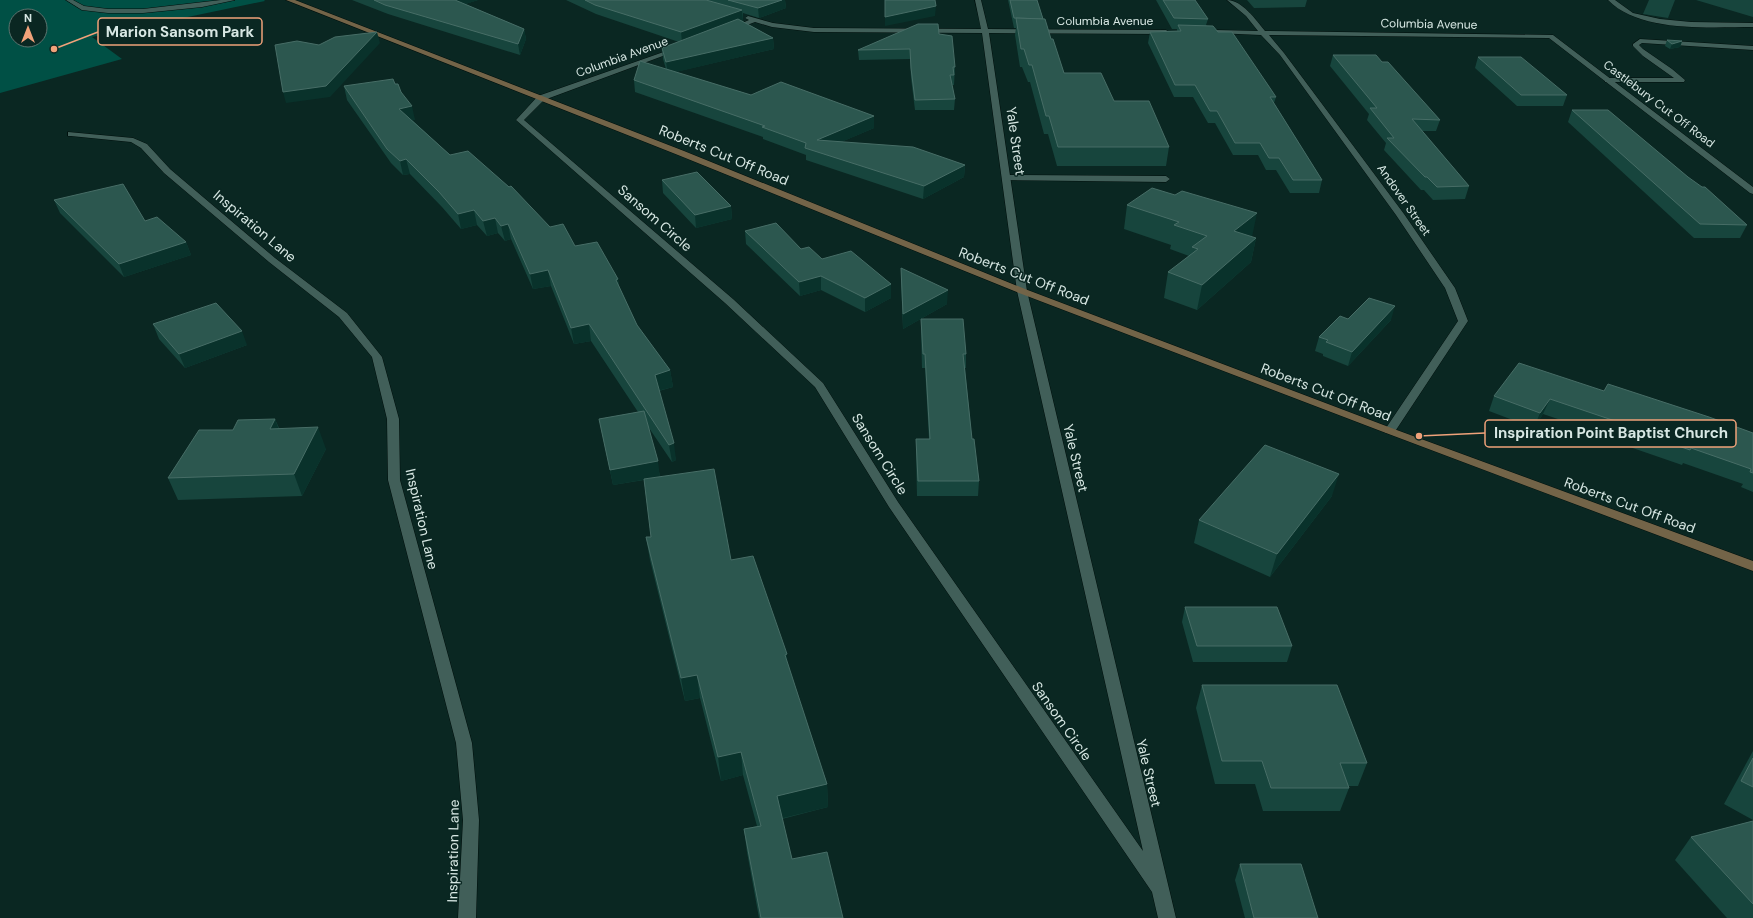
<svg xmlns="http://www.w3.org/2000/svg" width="1753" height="918" viewBox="0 0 1753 918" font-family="'DM Sans',sans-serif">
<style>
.green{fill:#005045;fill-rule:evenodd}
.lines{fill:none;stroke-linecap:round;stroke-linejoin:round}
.lane-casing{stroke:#000f0c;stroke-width:1}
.street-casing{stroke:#000f0c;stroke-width:1}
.secondary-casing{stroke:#000f0c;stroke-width:1}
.lane{fill:#415f59;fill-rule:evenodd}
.street{fill:#415f59;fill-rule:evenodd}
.secondary{fill:#736448;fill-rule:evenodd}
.wall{fill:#17453d}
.shaded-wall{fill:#09322b}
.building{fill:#2c574f;stroke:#476d66}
.labels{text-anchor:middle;stroke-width:3;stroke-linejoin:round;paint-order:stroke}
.far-street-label{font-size:12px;fill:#d7e7e3;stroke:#0a2722}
.street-label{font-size:14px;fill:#d7e7e3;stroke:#0a2722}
.leader{fill:none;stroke:#f0a27a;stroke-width:1.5}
.callout-dot{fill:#f0a27a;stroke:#0a2722;stroke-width:1.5}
.callout{fill:#0a2722;stroke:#f0a27a;stroke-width:1.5}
.callout-label{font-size:15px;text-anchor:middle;font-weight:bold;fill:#d7e7e3}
</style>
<rect width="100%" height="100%" fill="#0a2722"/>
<!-- green -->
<path class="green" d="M 0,0 L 264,0 L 265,1 L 92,37 L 122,59 L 0,93 ZM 16,16 L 40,16 L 40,40 L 16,40 Z"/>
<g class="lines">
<defs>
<g id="lane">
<path d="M 66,0 L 73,0 L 84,6 L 108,9 L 143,9 L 221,0 L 235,0 L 202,7 L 143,13 L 108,13 L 82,10 Z"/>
<path d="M 1608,0 L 1615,0 L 1633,13 L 1660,19 L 1691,22 L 1753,23 L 1753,27 C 1710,27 1640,33 1608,0 Z"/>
<path d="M 1640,39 L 1753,46 L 1753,50 L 1642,43 L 1639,45 L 1643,49 L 1672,69 L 1685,80 L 1684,82 L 1605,82 L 1605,78 L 1674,78 L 1643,56 L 1633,46 L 1633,44 Z"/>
<path d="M 1006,175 L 1166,176 L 1170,179 L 1166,182 L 1003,180 L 1002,178 L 1003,176 Z"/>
</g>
<g id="street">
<path d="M 975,0 L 981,0 L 988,29 L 1166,30 L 1169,32 L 1166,34 L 989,33 L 1027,291 L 1176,918 L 1158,918 L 1152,892 L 889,507 L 815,387 L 725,303 L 516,120 L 538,96 L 675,48 L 679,48 L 679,50 L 544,100 L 524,120 L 733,299 L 823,383 L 898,502 L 1143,851 L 1017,291 L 982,33 L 814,32 L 772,27 L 755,22 L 734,30 L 729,29 L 749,20 L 745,18 L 748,16 L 773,23 L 814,28 L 981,29 Z"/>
<path d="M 1227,0 C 1242,0 1256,20 1265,31 L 1553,35 L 1753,187 L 1753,194 L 1750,193 L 1549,38 L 1269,35 L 1284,53 L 1404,214 L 1455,288 L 1468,321 L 1394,433 L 1386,433 L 1384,431 L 1458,321 L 1445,288 L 1396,215 L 1280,55 L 1261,35 L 1215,33 L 1215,31 L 1217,30 L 1258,31 L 1246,16 Z"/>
<path d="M 68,132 L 133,138 L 147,144 L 170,169 L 275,258 L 347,313 L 382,357 L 399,419 L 400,480 L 472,743 L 479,820 L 476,918 L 458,918 L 463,820 L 456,743 L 388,480 L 387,419 L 372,357 L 339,317 L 269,262 L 164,173 L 141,148 L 131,142 L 71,136 L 68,136 Z"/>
</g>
<path id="secondary" d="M 286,0 L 295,0 L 684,151 L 1025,289 L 1394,429 L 1753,561 L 1753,571 L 1386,433 L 1019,293 L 678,155 Z"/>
</defs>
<!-- lane casing -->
<use href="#lane" class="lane-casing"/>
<!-- street casing -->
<use href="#street" class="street-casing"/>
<!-- secondary casing -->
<use href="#secondary" class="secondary-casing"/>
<!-- lane -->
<use href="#lane" class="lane"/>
<!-- street -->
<use href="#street" class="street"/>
<!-- secondary -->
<use href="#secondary" class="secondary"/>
</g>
<!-- wall -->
<g class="wall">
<path d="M 352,0 L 478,0 L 465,4 L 524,29 L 526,39 L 520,55 L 388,14 Z"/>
<path d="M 566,0 L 785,0 L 786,8 L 759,18 L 743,13 L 743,20 L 742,21 L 773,38 L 774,49 L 675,72 L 751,95 L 874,116 L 874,128 L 841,142 L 965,165 L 964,177 L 923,199 L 806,160 L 806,155 L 763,139 L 763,137 L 635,92 L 634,80 L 666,69 L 663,59 L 662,48 L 679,42 L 596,14 Z"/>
<path d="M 1008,0 L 1037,0 L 1043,18 L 1064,73 L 1114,101 L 1169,147 L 1166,166 L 1057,166 L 1048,134 L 1044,134 L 1030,82 L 1028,82 L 1022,67 L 1020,67 L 1015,35 L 1016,28 L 1014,28 Z"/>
<path d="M 1156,0 L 1195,0 L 1208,19 L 1206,25 L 1276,97 L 1274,103 L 1322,180 L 1319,193 L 1290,193 L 1276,170 L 1266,170 L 1258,155 L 1233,155 L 1215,123 L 1208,123 L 1193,97 L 1174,97 L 1148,43 L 1150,32 L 1177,31 L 1177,29 L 1172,29 Z"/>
<path d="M 1247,0 L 1307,0 L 1305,7 L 1254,8 Z"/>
<path d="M 1649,0 L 1675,0 L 1668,18 L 1643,14 Z"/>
<path d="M 1696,0 L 1753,0 L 1753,17 Z"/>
<path d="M 939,34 L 955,67 L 954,85 L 952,85 L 955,99 L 954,110 L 915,110 L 911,78 L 910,59 L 859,60 L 858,50 Z"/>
<path d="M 1667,40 L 1682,41 L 1680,47 L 1670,49 L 1665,46 Z"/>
<path d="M 1333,55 L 1382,62 L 1440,120 L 1436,131 L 1422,131 L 1469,186 L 1465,199 L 1433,200 L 1424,190 L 1421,190 L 1384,150 L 1386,143 L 1367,120 L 1369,114 L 1330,66 Z"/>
<path d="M 1478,57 L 1567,95 L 1563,106 L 1517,106 L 1475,68 Z"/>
<path d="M 344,86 L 401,92 L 415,120 L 412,120 L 450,155 L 550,227 L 618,279 L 619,286 L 637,325 L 670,370 L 673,387 L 659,391 L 676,460 L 672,462 L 649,428 L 660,476 L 731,560 L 787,654 L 787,663 L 827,784 L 828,807 L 782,819 L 792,859 L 843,918 L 759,918 L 747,852 L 744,829 L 757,826 L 743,775 L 721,781 L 700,698 L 685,701 L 650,560 L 646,537 L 651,537 L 644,480 L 613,485 L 602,433 L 599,419 L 638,412 L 591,341 L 574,344 L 551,286 L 533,289 L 511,239 L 505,241 L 498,233 L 487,236 L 477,225 L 461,229 L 442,207 L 410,174 L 403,175 L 391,163 L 347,100 Z"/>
<path d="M 1572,110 L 1688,177 L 1747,225 L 1740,238 L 1694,238 L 1568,122 Z"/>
<path d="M 662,180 L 731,206 L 732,219 L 696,228 L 663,193 Z"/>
<path d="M 54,200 L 145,221 L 186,242 L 191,255 L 124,277 L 60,213 Z"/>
<path d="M 1127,205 L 1256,238 L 1251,262 L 1197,310 L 1164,298 L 1168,272 L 1189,256 L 1170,249 L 1171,245 L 1124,229 Z"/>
<path d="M 745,231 L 801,249 L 822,259 L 891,284 L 891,298 L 865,312 L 821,290 L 800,296 L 746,244 Z"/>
<path d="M 901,268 L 947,304 L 903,329 L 901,282 Z"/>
<path d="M 921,319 L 966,354 L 966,368 L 965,368 L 972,439 L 979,481 L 978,496 L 917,496 L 916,454 L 916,439 L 929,439 L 925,368 L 922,368 L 921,333 Z"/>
<path d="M 1348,319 L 1391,320 L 1348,366 L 1323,356 L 1323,354 L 1315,351 L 1319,337 Z"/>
<path d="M 153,324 L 247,345 L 185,368 L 159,339 Z"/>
<path d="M 1604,391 L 1753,433 L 1753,492 L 1741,487 L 1743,484 L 1683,463 L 1682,465 L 1624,445 L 1626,442 L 1543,414 L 1534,428 L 1489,411 L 1494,396 Z"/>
<path d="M 275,419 L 279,428 L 326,449 L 302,496 L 178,500 L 168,478 L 233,430 Z"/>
<path d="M 1332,496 L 1270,577 L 1194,543 L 1199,520 Z"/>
<path d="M 1185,607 L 1292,646 L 1287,662 L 1193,662 L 1182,622 Z"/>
<path d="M 1202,685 L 1367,763 L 1358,786 L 1349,786 L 1349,788 L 1340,811 L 1263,811 L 1255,784 L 1215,784 L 1196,708 Z"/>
<path d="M 1753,751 L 1753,820 L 1724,804 Z"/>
<path d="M 1753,821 L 1753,918 L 1727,918 L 1675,860 L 1691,837 Z"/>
<path d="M 1240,864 L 1318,918 L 1245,918 L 1235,880 Z"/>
</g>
<!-- shaded-wall -->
<g class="shaded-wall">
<path d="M 452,0 L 478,0 L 454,8 Z"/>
<path d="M 782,0 L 785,0 L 786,8 L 759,18 L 758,8 Z"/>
<path d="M 936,6 L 935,16 L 885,26 L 885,17 Z"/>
<path d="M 742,10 L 743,20 L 682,42 L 681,32 Z"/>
<path d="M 524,29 L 526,39 L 520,55 L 518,44 Z"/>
<path d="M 377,32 L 380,43 L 330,97 L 286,103 L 283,92 Z"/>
<path d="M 773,38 L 774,49 L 668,74 L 666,62 Z"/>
<path d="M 1682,41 L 1680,47 L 1670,49 L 1672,44 Z"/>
<path d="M 412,106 L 415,120 L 402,122 L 399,109 Z"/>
<path d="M 874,116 L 874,128 L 818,152 L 817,140 Z"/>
<path d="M 406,159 L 410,174 L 403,175 L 400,161 Z"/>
<path d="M 965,165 L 964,177 L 923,199 L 924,186 Z"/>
<path d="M 731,206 L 732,219 L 696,228 L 695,215 Z"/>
<path d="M 474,210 L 477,225 L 461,229 L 458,214 Z"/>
<path d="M 1257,213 L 1252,237 L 1234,231 Z"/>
<path d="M 495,218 L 498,233 L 487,236 L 483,221 Z"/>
<path d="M 508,224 L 511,239 L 505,241 L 501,226 Z"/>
<path d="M 1256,238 L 1251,262 L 1197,310 L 1202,285 Z"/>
<path d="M 186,242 L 191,255 L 124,277 L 119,264 Z"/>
<path d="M 548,270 L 551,286 L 533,289 L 530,274 Z"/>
<path d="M 821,276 L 821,290 L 800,296 L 799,282 Z"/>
<path d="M 618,279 L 620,295 L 616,280 Z"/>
<path d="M 891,284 L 891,298 L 865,312 L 865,298 Z"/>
<path d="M 948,290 L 947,304 L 903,329 L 903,314 Z"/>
<path d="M 1395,306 L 1391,320 L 1348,366 L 1352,352 Z"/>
<path d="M 589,324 L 591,341 L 574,344 L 571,328 Z"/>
<path d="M 242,331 L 247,345 L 185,368 L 179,354 Z"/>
<path d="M 670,370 L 673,387 L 657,391 L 655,375 Z"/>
<path d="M 1550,399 L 1543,414 L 1534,428 L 1540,413 Z"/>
<path d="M 275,419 L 283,441 L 270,429 Z"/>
<path d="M 318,427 L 326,449 L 302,496 L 294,474 Z"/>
<path d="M 674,443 L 676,460 L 672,462 L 669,445 Z"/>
<path d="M 658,461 L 660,477 L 613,485 L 610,470 Z"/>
<path d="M 1339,474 L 1332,496 L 1270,577 L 1277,554 Z"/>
<path d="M 787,654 L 788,678 L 785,655 Z"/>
<path d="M 697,675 L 700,698 L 685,701 L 681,678 Z"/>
<path d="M 741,752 L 743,775 L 721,781 L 718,757 Z"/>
<path d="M 827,784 L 828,807 L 779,819 L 777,796 Z"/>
</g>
<!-- building -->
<g class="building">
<path d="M 374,0 L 455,0 L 524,29 L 518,44 L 385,5 Z"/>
<path d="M 585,0 L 706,0 L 742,10 L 681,32 L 595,5 Z"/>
<path d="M 728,0 L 782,0 L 758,8 Z"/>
<path d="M 885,0 L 935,0 L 936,6 L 885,17 Z"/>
<path d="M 1010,0 L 1037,0 L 1043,19 L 1014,18 Z"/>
<path d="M 1163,0 L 1195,0 L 1208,19 L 1174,18 Z"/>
<path d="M 1016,18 L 1045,19 L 1051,39 L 1053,39 L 1064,73 L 1101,73 L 1114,101 L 1149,101 L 1169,147 L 1058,147 L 1049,116 L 1046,116 L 1032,65 L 1029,65 L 1024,49 L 1021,49 Z"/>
<path d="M 738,19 L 773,38 L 666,62 L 662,48 Z"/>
<path d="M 918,24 L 938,24 L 939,34 L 952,36 L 955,67 L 953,67 L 954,75 L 950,75 L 955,99 L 915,100 L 911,68 L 910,49 L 858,50 Z"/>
<path d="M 1178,25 L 1213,26 L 1218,32 L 1232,32 L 1270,88 L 1276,97 L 1270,97 L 1322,180 L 1293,180 L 1279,158 L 1269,158 L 1260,143 L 1235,143 L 1217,111 L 1210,111 L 1195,85 L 1175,85 L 1150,32 L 1181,31 Z"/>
<path d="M 377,32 L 326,86 L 283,92 L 275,45 L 297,41 L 319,45 L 335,37 Z"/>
<path d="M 1667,40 L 1682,41 L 1672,44 Z"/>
<path d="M 1333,55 L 1376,55 L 1382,62 L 1388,62 L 1440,120 L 1412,119 L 1469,186 L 1437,187 L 1427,177 L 1425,177 L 1387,138 L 1394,138 L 1370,108 L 1377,108 Z"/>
<path d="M 1478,57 L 1521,57 L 1567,95 L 1521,95 Z"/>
<path d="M 640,61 L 751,95 L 781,82 L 874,116 L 817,140 L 913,147 L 965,165 L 924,186 L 805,148 L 806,143 L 762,127 L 765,126 L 634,80 Z"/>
<path d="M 393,79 L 395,84 L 398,84 L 401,92 L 412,106 L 399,109 L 450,155 L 468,151 L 509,187 L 511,186 L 550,227 L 563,224 L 575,246 L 597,242 L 618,279 L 616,280 L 637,325 L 670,370 L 655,375 L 674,443 L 669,445 L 589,324 L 571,328 L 548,270 L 530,274 L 508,224 L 501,226 L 495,218 L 483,221 L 474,210 L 458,214 L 439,192 L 406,159 L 400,161 L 387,149 L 344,86 Z"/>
<path d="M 1572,110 L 1608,110 L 1688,177 L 1702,187 L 1705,187 L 1747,225 L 1700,224 Z"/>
<path d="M 697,172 L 731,206 L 695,215 L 662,180 Z"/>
<path d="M 123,184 L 145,221 L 157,217 L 186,242 L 119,264 L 54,200 Z"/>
<path d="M 1152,188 L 1175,195 L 1182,191 L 1257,213 L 1234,231 L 1256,238 L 1202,285 L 1168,272 L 1198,249 L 1192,247 L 1207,236 L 1174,225 L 1179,222 L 1127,205 Z"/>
<path d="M 776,223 L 801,249 L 809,247 L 822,259 L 851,251 L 891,284 L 865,298 L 821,276 L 799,282 L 745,231 Z"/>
<path d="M 901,268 L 948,290 L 903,314 Z"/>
<path d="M 1369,298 L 1395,306 L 1352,352 L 1326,342 L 1328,340 L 1319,337 L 1340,316 L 1348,319 Z"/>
<path d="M 216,303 L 242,331 L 179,354 L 153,324 Z"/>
<path d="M 921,319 L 963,319 L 966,354 L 963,354 L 972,439 L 974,439 L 979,481 L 918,481 L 916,439 L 930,439 L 925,354 L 923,354 Z"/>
<path d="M 1519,363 L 1604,391 L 1608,384 L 1709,417 L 1753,433 L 1753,473 L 1750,472 L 1751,469 L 1691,448 L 1690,450 L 1632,430 L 1633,427 L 1550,399 L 1540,413 L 1494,396 Z"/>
<path d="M 644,411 L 658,461 L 610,470 L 599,419 Z"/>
<path d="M 275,419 L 270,429 L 318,427 L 294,474 L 168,478 L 199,430 L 233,430 L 238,420 Z"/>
<path d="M 1265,445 L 1339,474 L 1277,554 L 1199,520 Z"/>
<path d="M 714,469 L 731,560 L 753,556 L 787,654 L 785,655 L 827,784 L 777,796 L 792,859 L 827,852 L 843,918 L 761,918 L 744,829 L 761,826 L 741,752 L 718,757 L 697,675 L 681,678 L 646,537 L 651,537 L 644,479 Z"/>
<path d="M 1185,607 L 1277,607 L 1292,646 L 1197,646 Z"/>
<path d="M 1202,685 L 1337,685 L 1367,763 L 1340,763 L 1349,788 L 1271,788 L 1262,761 L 1222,761 Z"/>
<path d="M 1753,758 L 1753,787 L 1741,781 Z"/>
<path d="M 1753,821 L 1753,904 L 1691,837 Z"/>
<path d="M 1240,864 L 1301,864 L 1318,918 L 1254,918 Z"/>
</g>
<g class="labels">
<!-- far-street labels -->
<g class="far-street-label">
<text x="1105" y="25">Columbia Avenue</text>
<text transform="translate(1429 24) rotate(1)" y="4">Columbia Avenue</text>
<text transform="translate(622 57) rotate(-20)" y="4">Columbia Avenue</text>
<text transform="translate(1659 104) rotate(37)" y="4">Castlebury Cut Off Road</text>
<text transform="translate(1404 200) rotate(55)" y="4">Andover Street</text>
</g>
<!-- street labels -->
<g class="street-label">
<text transform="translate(1016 141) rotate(82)" y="5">Yale Street</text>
<text transform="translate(724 155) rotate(22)" y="5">Roberts Cut Off Road</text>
<text transform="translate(655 218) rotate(41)" y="5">Sansom Circle</text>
<text transform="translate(255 226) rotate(40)" y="5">Inspiration Lane</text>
<text transform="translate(1024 276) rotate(21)" y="5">Roberts Cut Off Road</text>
<text transform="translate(1326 392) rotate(21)" y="5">Roberts Cut Off Road</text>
<text transform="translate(880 454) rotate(58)" y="5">Sansom Circle</text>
<text transform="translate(1076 458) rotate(77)" y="5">Yale Street</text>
<text transform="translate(1630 505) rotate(20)" y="5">Roberts Cut Off Road</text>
<text transform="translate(422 519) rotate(77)" y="5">Inspiration Lane</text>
<text transform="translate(1062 721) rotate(55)" y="5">Sansom Circle</text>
<text transform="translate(1149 773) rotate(77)" y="5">Yale Street</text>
<text transform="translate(453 851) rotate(-89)" y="5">Inspiration Lane</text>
</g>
</g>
<!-- callouts -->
<path class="leader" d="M54 49L98 32M1419 436L1485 433"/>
<g class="callout-dot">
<circle cx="54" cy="49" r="4"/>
<circle cx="1419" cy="436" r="4"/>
</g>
<g class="callout">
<rect x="98" y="18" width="164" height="27" rx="4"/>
<rect x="1485" y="420" width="251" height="27" rx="4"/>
</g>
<g class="callout-label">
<text x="180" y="37">Marion Sansom Park</text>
<text x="1611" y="438">Inspiration Point Baptist Church</text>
</g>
<!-- north arrow -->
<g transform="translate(28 28)"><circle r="19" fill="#0a2722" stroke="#5c746f"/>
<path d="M0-3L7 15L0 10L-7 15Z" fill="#f0a27a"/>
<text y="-6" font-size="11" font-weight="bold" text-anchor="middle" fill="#d7e7e3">N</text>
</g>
</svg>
